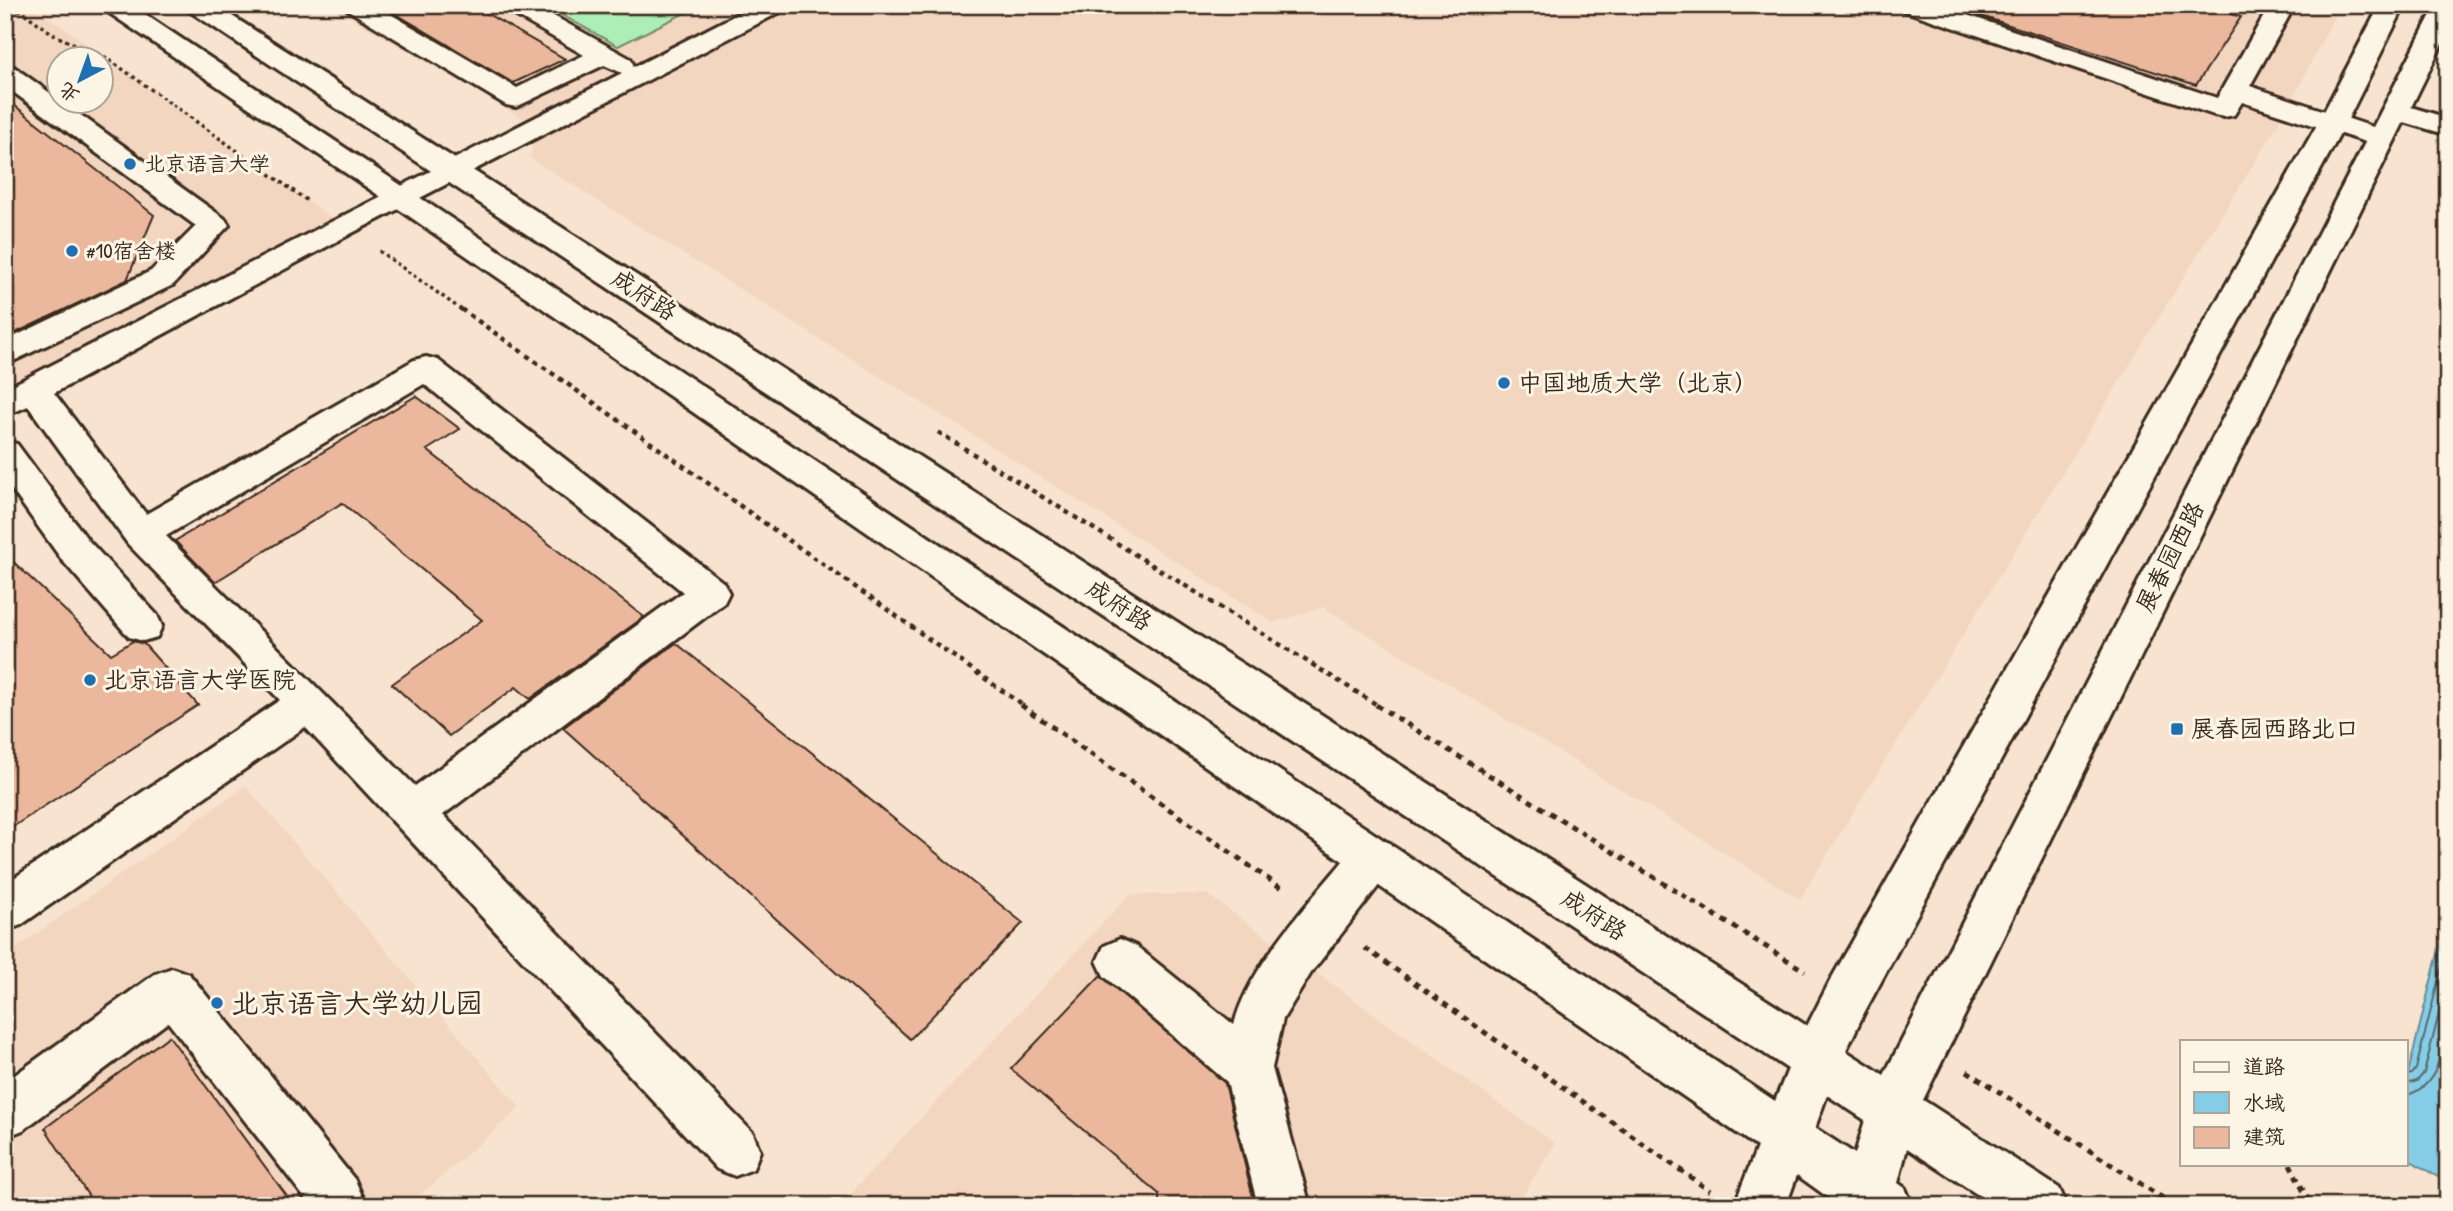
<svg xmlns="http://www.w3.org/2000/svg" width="2453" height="1211" viewBox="0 0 2453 1211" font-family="'Patrick Hand','LXGW WenKai TC',sans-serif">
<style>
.built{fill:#f3d6c0;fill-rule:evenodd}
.green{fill:#adeeb7;stroke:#748c6a;stroke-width:2}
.water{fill:#85cde6;stroke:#678c96;stroke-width:2}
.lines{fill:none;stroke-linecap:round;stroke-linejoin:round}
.shore{stroke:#596b6e;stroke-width:2}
.building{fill:#ebb89d;stroke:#3b2a1e;stroke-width:2}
.minor-casing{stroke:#3b2a1e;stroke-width:6}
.major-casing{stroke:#3b2a1e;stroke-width:6}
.path-far2{stroke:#3b2a1e;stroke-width:3.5;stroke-dasharray:3.5 3.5;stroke-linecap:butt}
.path-far1{stroke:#3b2a1e;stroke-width:4.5;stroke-dasharray:5 5;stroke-linecap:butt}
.path{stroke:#3b2a1e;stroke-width:5;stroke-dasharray:6 6;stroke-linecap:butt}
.minor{fill:#fcf5e5;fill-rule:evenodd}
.major{fill:#fcf5e5;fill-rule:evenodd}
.poi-dot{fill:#1f6fb2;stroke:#fcf5e5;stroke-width:2.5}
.labels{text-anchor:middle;stroke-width:6;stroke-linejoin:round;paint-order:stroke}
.far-poi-label{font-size:21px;fill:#3b2a1e;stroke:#fcf5e5;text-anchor:start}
.street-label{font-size:24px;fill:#3b2a1e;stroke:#fcf5e5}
.poi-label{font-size:24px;fill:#3b2a1e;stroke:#fcf5e5;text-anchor:start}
.near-poi-label{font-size:28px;fill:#3b2a1e;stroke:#fcf5e5;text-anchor:start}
</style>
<rect width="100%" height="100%" fill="#f7e3cf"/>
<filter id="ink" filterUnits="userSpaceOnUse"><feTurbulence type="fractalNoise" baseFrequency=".0143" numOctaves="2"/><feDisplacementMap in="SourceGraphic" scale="14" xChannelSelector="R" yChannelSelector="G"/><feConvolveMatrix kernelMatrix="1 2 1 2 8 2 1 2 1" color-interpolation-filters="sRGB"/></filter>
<g filter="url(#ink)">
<!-- built -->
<g class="built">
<path d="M 5,5 L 31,5 L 343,226 L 5,398 ZM 60,60 L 102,60 L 102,102 L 60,102 Z"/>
<path d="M 329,5 L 2340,5 L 2288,108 L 1800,899 L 1323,607 L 1274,623 L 530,158 L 537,127 Z"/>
<path d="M 246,786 L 520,1108 L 408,1206 L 22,1206 L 5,1179 L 5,1119 L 26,1076 L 5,1050 L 5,956 Z"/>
<path d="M 1207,894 L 1555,1144 L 1516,1206 L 839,1206 L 1129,895 Z"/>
</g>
<!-- green -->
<path class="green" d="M 544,5 L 701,5 L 618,46 Z"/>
<!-- water -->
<path class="water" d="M 2448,913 L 2448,1183 L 2406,1158 L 2406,1081 Z"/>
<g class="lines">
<!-- shore -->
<g class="shore">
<path d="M 2406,1075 L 2412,1074 L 2416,1069 L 2448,942"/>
<path d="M 2406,1084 L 2417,1081 L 2424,1073 L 2448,978"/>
<path d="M 2406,1095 C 2440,1087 2441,1050 2448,1021"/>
</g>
</g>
<!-- building -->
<g class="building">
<path d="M 381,5 L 472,5 L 565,59 L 513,83 Z"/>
<path d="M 1976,5 L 2202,5 L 2241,17 L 2196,85 L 1975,14 Z"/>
<path d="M 5,98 L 154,215 L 127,280 L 5,338 Z"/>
<path d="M 416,396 L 460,429 L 427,450 L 644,617 L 530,699 L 516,687 L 449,736 L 392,684 L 482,620 L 342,503 L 215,582 L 175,541 Z"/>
<path d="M 5,554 L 111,654 L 133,641 L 144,644 L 198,705 L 5,832 Z"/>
<path d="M 676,643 L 1023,923 L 910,1039 L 563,728 Z"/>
<path d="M 1101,975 L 1225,1083 L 1255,1206 L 1159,1206 L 1159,1194 L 1011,1069 Z"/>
<path d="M 169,1036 L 294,1206 L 95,1206 L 45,1128 Z"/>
</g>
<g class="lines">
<defs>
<g id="minor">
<path d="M 345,5 L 375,5 L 517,88 L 584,55 L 506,10 L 503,5 L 534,5 L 631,59 L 634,67 L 755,5 L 787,5 L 784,10 L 354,232 L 54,393 L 146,514 L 414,360 L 426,357 L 438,360 L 724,583 L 729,593 L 724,603 L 443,815 L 753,1133 L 760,1151 L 753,1169 L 735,1176 L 717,1169 L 305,727 L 21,925 L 5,931 L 5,884 L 280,700 L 128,544 L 28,406 L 5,416 L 5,389 L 622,73 L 604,65 L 516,107 L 506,105 L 348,10 ZM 424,384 L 683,592 L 415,786 L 166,536 Z"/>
<path d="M 1899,5 L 1937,5 L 2217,98 L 2270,5 L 2295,5 L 2250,86 L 2391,133 L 2395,139 L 2391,145 L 2381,147 L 2242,102 L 2234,115 L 2224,117 L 2214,115 L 1902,10 Z"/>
<path d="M 5,65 L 14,67 L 225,219 L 229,225 L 173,285 L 5,365 L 5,341 L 151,271 L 196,226 L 5,86 Z"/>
<path d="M 2397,103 L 2448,118 L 2448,135 L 2387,117 L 2383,111 L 2387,105 Z"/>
<path d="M 5,441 L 17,444 L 88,540 L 157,615 L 162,626 L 157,637 L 143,641 L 129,637 L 62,560 L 5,480 Z"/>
<path d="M 1374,837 L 1390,843 L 1396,857 L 1390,871 L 1311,973 L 1283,1019 L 1272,1068 L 1310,1206 L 1258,1206 L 1227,1082 L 1104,976 L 1097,961 L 1104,946 L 1120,939 L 1136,946 L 1234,1025 C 1248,965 1319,892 1358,843 Z"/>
<path d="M 172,968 L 189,974 L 355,1180 L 363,1198 L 360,1206 L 311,1206 L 168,1022 L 23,1130 L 5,1137 L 5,1082 L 155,974 Z"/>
</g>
<path id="major" d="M 102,5 L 131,5 L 1775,1101 L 1788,1069 L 188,10 L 185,5 L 215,5 L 1807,1026 L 1830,981 L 2318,123 L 2380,5 L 2405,5 L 2346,123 L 1864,1013 L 1846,1051 L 1884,1075 L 2436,5 L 2448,5 L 2448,32 L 1923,1100 L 2059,1188 L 2067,1206 L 1995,1206 L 1907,1148 L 1898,1183 L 1905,1188 L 1913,1206 L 1840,1206 L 1797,1175 L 1786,1206 L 1734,1206 L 1757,1147 L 390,203 L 105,10 ZM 1827,1095 L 1865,1120 L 1855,1154 L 1815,1128 Z"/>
</defs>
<!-- minor casing -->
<use href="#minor" class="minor-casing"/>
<!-- major casing -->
<use href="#major" class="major-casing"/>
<!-- path-far2 -->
<g class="path-far2">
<path d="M 13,5 L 56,36 L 107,58 L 309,202"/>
<path d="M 379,251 L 463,311"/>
</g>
<!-- path-far1 -->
<g class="path-far1">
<path d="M 461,309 L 1024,706"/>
<path d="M 938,432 L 1379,706"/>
</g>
<!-- path -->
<g class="path">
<path d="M 1021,705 L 1284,890"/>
<path d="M 1376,705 L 1805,971"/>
<path d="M 1365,948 L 1710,1191"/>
<path d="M 1967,1071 L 2175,1206"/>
<path d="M 2290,1164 L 2311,1206"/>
</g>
<!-- minor -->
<use href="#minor" class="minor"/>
<!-- major -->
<use href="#major" class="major"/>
</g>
</g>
<!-- markers -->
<g class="poi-dot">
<circle cx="130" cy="164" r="7"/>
<circle cx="72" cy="251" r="7"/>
<circle cx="1504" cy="383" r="7"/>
<circle cx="90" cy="680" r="7"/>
<rect x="2170" y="722" width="14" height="14" rx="3.5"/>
<circle cx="217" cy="1003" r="7"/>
</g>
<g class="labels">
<!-- far-poi labels -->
<g class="far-poi-label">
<text x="144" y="171">北京语言大学</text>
<text x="86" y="258">#10宿舍楼</text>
</g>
<!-- street labels -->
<g class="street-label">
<text transform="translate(644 295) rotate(33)" y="8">成府路</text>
<text transform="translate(2170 557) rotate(-63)" y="8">展春园西路</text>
<text transform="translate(1119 605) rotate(33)" y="8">成府路</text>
<text transform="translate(1594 915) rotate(33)" y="8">成府路</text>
</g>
<!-- poi labels -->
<g class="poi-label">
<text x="1518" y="391">中国地质大学（北京）</text>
<text x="104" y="688">北京语言大学医院</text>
<text x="2191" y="737">展春园西路北口</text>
</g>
<!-- near-poi labels -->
<g class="near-poi-label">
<text x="231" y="1013">北京语言大学幼儿园</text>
</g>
</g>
<!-- margin -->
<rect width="2453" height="1211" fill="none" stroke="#fcf5e5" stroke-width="28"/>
<rect x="14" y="14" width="2425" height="1183" fill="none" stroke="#3b2a1e" stroke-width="2.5" filter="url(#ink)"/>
<!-- legend -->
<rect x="2180" y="1040" width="228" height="126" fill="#fcf5e5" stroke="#afa495" stroke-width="2"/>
<rect x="2194" y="1062" width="35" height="10" fill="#fcf5e5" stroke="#afa495" stroke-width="2"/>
<text x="2243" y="1074" font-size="21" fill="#3b2a1e">道路</text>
<rect x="2194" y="1092" width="35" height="21" fill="#85cde6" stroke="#afa495" stroke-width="2"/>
<text x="2243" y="1110" font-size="21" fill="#3b2a1e">水域</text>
<rect x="2194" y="1127" width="35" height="21" fill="#ebb89d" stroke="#afa495" stroke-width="2"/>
<text x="2243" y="1144" font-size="21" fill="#3b2a1e">建筑</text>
<!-- north arrow -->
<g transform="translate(80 80) rotate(221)"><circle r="33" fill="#fcf5e5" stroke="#afa495" stroke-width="2"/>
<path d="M0-5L12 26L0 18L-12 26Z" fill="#1f6fb2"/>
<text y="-10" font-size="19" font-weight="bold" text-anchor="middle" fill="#3b2a1e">北</text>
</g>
</svg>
